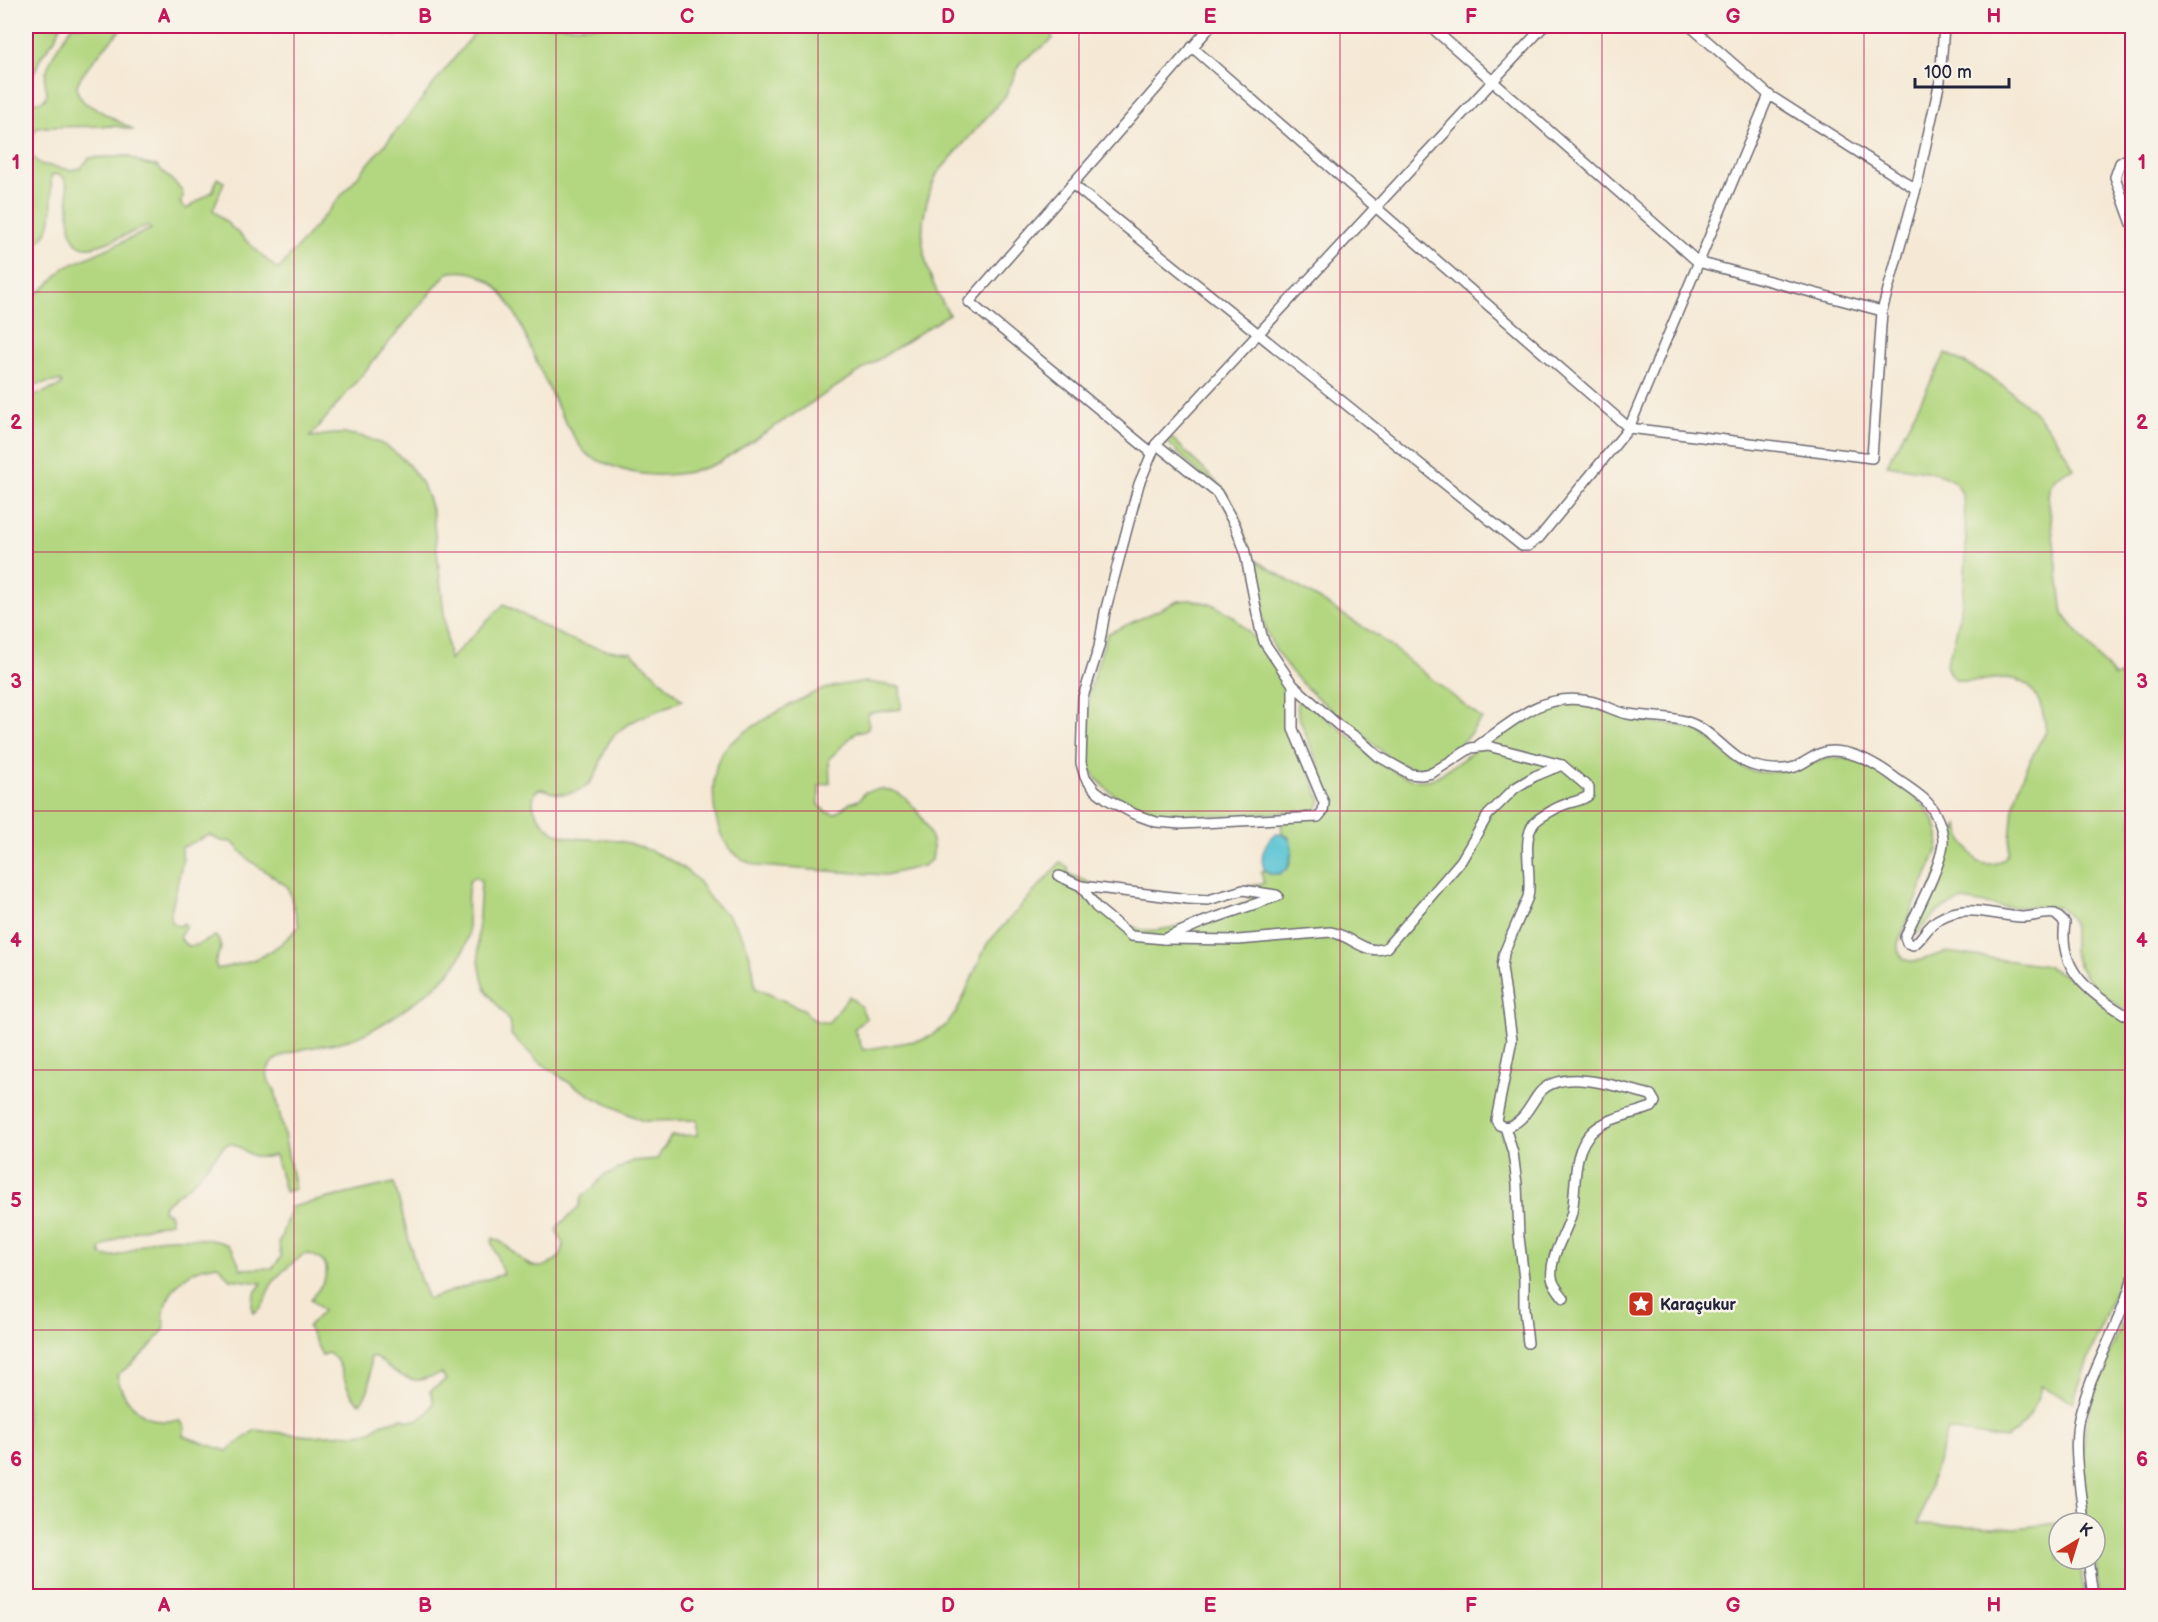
<svg xmlns="http://www.w3.org/2000/svg" width="2158" height="1622" viewBox="0 0 2158 1622" font-family="'Balsamiq Sans',sans-serif">
<style>
.green{fill:#b3d780;stroke:#6a7c5e;stroke-width:1.5;fill-rule:evenodd}
.water{fill:#5ac4d5;stroke:#3e7388;stroke-width:1.5}
.lines{fill:none;stroke-linecap:round;stroke-linejoin:round}
.minor-casing{stroke:#6c6871;stroke-width:12}
.minor{stroke:#fff;stroke-width:9}
.grid{fill:none;stroke:#c2185b;stroke-width:1.5;stroke-opacity:0.55}
.labels{text-anchor:middle;stroke-width:5;stroke-linejoin:round;paint-order:stroke}
.poi-label{font-size:16px;font-weight:bold;fill:#22223b;stroke:#f7f3e8;text-anchor:start}
.neatline{fill:none;stroke:#c2185b;stroke-width:2}
.grid-label{font-size:20px;text-anchor:middle;font-weight:bold;fill:#c2185b}
</style>
<rect width="100%" height="100%" fill="#f7f3e8"/>
<filter id="ink" filterUnits="userSpaceOnUse"><feTurbulence type="fractalNoise" baseFrequency=".0167" numOctaves="2"/><feDisplacementMap in="SourceGraphic" scale="12" xChannelSelector="R" yChannelSelector="G"/><feConvolveMatrix kernelMatrix="1 2 1 2 8 2 1 2 1" color-interpolation-filters="sRGB"/></filter>
<filter id="wash" filterUnits="userSpaceOnUse"><feTurbulence type="fractalNoise" baseFrequency=".008" numOctaves="4" result="noise"/><feDisplacementMap in="SourceGraphic" scale="24" xChannelSelector="R" yChannelSelector="G"/><feGaussianBlur stdDeviation="1.35" result="paint"/><feColorMatrix in="noise" values="0 0 0 0 0 0 0 0 0 0 0 0 0 0 0 0 0 1.4 0 .05"/><feComposite in="paint" operator="in"/></filter>
<g filter="url(#wash)">
<rect width="100%" height="100%" fill="#f5e9d5"/>
<!-- green -->
<g class="green">
<path d="M 26,26 L 61,26 L 54,40 L 41,57 L 26,92 Z"/>
<path d="M 72,26 L 124,26 C 115,36 78,75 77,86 C 76,93 80,98 85,103 L 134,130 L 115,126 L 40,127 L 36,129 L 32,137 L 26,139 L 26,93 L 33,102 C 38,102 44,102 46,97 C 49,92 44,84 45,78 C 48,60 62,40 72,26 Z"/>
<path d="M 373,26 L 398,26 L 396,36 L 385,34 Z"/>
<path d="M 472,26 L 1048,26 L 1053,39 L 1020,63 L 1006,95 L 937,174 C 913,226 920,267 949,314 L 718,463 C 682,478 643,480 607,464 C 599,461 588,457 583,450 C 567,430 549,389 538,365 C 520,326 503,261 447,273 L 310,437 C 321,436 334,433 347,434 C 392,438 424,472 433,515 L 449,660 L 504,604 C 547,628 580,651 631,652 L 682,700 C 658,713 629,717 611,739 C 600,753 601,775 586,786 C 576,793 563,796 551,792 C 550,792 544,789 542,789 C 539,789 536,790 535,793 C 527,810 547,830 561,835 C 579,842 603,837 624,842 C 648,848 678,861 696,879 C 703,886 706,894 712,901 C 717,907 724,911 729,917 C 746,937 754,961 755,988 L 805,1010 C 810,1020 818,1023 829,1022 L 849,996 L 861,1007 L 866,1018 L 854,1029 L 863,1050 L 925,1039 L 944,1027 L 957,1011 L 987,944 L 1060,863 L 1068,867 L 1068,872 L 1071,875 L 1091,883 C 1094,895 1102,904 1112,912 C 1121,920 1131,928 1143,930 C 1169,934 1223,910 1250,902 L 1246,887 L 1264,883 L 1261,872 L 1264,870 L 1267,872 L 1289,867 L 1292,851 L 1289,837 L 1282,834 L 1281,820 L 1327,812 L 1330,805 L 1330,794 L 1298,715 L 1297,703 L 1300,700 L 1304,700 L 1389,768 C 1400,775 1412,782 1427,780 C 1436,779 1443,772 1451,767 C 1480,749 1513,715 1546,707 C 1586,697 1603,713 1639,721 C 1661,725 1681,722 1701,733 C 1719,743 1731,765 1752,771 C 1767,775 1791,770 1806,765 C 1814,762 1823,758 1832,758 C 1867,755 1935,799 1939,836 C 1940,840 1938,845 1938,849 L 1898,943 C 1897,954 1903,961 1914,962 L 1947,952 L 2047,966 L 2077,982 L 2109,1010 L 2132,1026 L 2132,1247 L 2090,1354 L 2073,1402 L 2041,1386 C 2036,1409 2026,1426 2006,1439 L 1947,1430 L 1918,1524 L 2015,1528 L 2059,1523 L 2059,1559 L 2080,1559 L 2084,1596 L 26,1596 L 26,399 L 60,386 L 62,384 L 60,381 L 38,384 L 26,382 L 26,308 L 33,297 L 49,284 L 64,268 L 151,229 L 147,226 C 133,231 104,246 90,247 C 57,250 77,190 62,176 L 55,174 L 51,176 C 51,212 59,230 26,253 L 26,150 L 40,164 L 70,170 L 81,168 L 89,158 L 128,156 L 144,164 L 157,166 L 182,190 L 183,197 L 180,203 L 186,209 L 213,191 L 217,178 L 224,182 L 213,210 L 278,270 L 398,129 L 476,31 ZM 209,835 L 221,841 L 232,842 L 249,860 L 288,887 L 299,926 C 274,955 254,962 217,969 L 215,962 L 221,948 L 219,940 L 215,936 C 203,942 186,955 180,936 L 186,925 L 183,923 L 181,926 C 174,926 171,922 170,916 L 183,859 L 181,848 ZM 475,877 L 481,881 C 480,916 473,954 485,987 C 491,1003 515,1017 511,1035 L 537,1060 L 565,1080 L 595,1098 L 643,1121 L 697,1120 L 697,1135 L 671,1136 L 657,1159 L 632,1161 L 614,1172 L 604,1175 L 593,1188 L 582,1196 L 579,1206 L 573,1213 L 558,1226 C 555,1237 564,1239 563,1247 C 563,1254 558,1259 553,1262 C 526,1280 514,1244 493,1238 L 492,1242 L 503,1274 L 428,1299 C 411,1261 406,1222 394,1183 L 291,1207 L 279,1243 L 281,1257 L 273,1268 L 240,1269 C 238,1259 235,1251 227,1245 C 213,1237 168,1236 153,1240 C 135,1245 122,1260 102,1256 L 100,1249 C 120,1234 147,1227 171,1222 L 169,1213 L 164,1212 L 163,1209 L 164,1205 L 193,1182 L 225,1145 C 242,1138 244,1165 275,1155 L 285,1192 L 295,1189 L 275,1090 C 267,1082 264,1070 273,1062 C 288,1048 329,1046 348,1040 C 377,1032 438,989 456,964 C 479,930 461,912 470,880 ZM 307,1254 C 339,1262 325,1282 311,1299 L 323,1311 L 308,1327 L 322,1355 L 328,1353 C 345,1360 342,1392 360,1403 C 373,1389 370,1375 370,1357 L 373,1356 C 387,1365 400,1380 419,1380 C 427,1379 435,1374 442,1374 L 446,1380 L 430,1391 L 433,1398 L 433,1404 L 427,1414 L 419,1419 L 409,1421 L 402,1418 L 381,1424 L 368,1433 L 310,1436 L 255,1430 L 227,1451 L 183,1436 L 185,1427 L 180,1421 C 173,1420 167,1422 161,1421 C 137,1417 121,1397 117,1375 C 136,1362 152,1347 165,1328 C 158,1306 177,1277 199,1269 C 204,1267 212,1266 218,1265 L 230,1279 L 262,1283 C 254,1293 249,1301 254,1313 C 270,1303 264,1292 274,1281 C 281,1271 293,1263 303,1255 Z"/>
<path d="M 1946,353 C 2003,382 2045,410 2074,469 C 2059,471 2049,481 2048,496 L 2063,614 L 2114,677 L 2132,673 L 2132,1015 L 2102,994 L 2085,976 L 2077,963 L 2073,951 L 2073,923 L 2066,912 L 2058,907 L 2003,907 L 1963,900 L 1950,905 L 1937,912 L 1916,934 L 1913,932 L 1958,825 L 1965,845 L 1978,862 C 1988,866 2000,865 2007,855 C 2011,848 2011,819 2013,809 C 2019,781 2031,756 2046,732 C 2036,631 1958,713 1946,665 C 1964,617 1968,571 1965,520 C 1964,506 1965,491 1954,482 C 1941,471 1905,468 1887,465 Z"/>
<path d="M 1171,437 L 1225,491 L 1240,519 L 1247,544 L 1217,490 L 1167,442 Z"/>
<path d="M 1254,559 L 1379,637 L 1482,719 C 1467,736 1451,762 1429,768 C 1399,775 1372,741 1351,725 C 1322,703 1286,674 1270,639 C 1259,615 1258,585 1254,559 Z"/>
<path d="M 1190,600 L 1212,604 L 1233,616 L 1256,640 L 1285,679 L 1290,721 L 1321,801 L 1316,810 L 1233,816 L 1161,815 L 1123,800 L 1109,791 L 1097,779 L 1088,766 L 1086,738 L 1087,708 L 1090,689 L 1107,634 L 1178,601 Z"/>
<path d="M 866,682 L 900,687 L 901,709 L 869,713 L 867,717 L 869,724 L 867,730 L 862,732 L 857,731 L 829,759 L 830,783 L 819,786 L 819,805 L 826,812 L 835,814 L 850,803 L 859,800 L 865,792 C 875,789 884,788 893,791 C 913,797 941,840 931,860 L 923,866 L 885,875 L 758,866 C 737,860 724,846 718,826 C 712,806 710,768 724,750 C 740,731 801,697 825,689 C 838,685 852,683 866,682 Z"/>
<path d="M 2132,1302 L 2132,1596 L 2099,1596 L 2095,1523 L 2088,1523 C 2085,1503 2081,1483 2082,1463 C 2082,1405 2110,1354 2132,1302 Z"/>
</g>
<!-- water -->
<path class="water" d="M 1276,834 C 1298,834 1292,856 1287,869 L 1279,874 L 1269,874 C 1256,864 1264,840 1276,834 Z"/>
</g>
<g filter="url(#ink)">
<g class="lines">
<defs>
<g id="minor">
<path d="M 1430,26 L 1698,262 L 1882,311"/>
<path d="M 1690,26 L 1769,95 L 1916,189"/>
<path d="M 1192,47 L 1629,428 L 1872,458 L 1882,311 L 1916,189 L 1940,81 L 1944,26"/>
<path d="M 2132,156 L 2120,163 L 2115,177 L 2132,224"/>
<path d="M 1072,184 L 1522,546 L 1528,546 L 1539,538 L 1629,428 L 1769,95"/>
<path d="M 1156,444 L 1217,493 L 1235,525 L 1244,548 L 1260,628 L 1264,642 L 1293,685 L 1338,725 L 1359,739 L 1378,756 L 1410,774 L 1421,775 L 1432,773 L 1471,748 L 1488,746 L 1562,765 L 1589,788 L 1589,795 C 1582,802 1565,802 1555,809 C 1548,813 1540,817 1535,822 C 1520,839 1533,875 1528,897 L 1504,953 L 1502,967 L 1512,1040 L 1496,1120 L 1499,1125 L 1505,1127 C 1522,1124 1528,1109 1537,1096 C 1558,1064 1621,1088 1651,1095 L 1655,1102 L 1652,1107 C 1633,1114 1606,1118 1592,1132 C 1571,1152 1577,1186 1572,1212 C 1567,1233 1549,1255 1552,1278 C 1553,1285 1560,1293 1564,1298"/>
<path d="M 1152,453 L 969,302 L 1211,26"/>
<path d="M 1293,685 L 1293,729 L 1324,803 L 1323,811 L 1318,817 L 1181,824 L 1156,822 L 1134,814 L 1107,799 L 1095,790 L 1085,777 L 1081,763 L 1083,697 L 1099,647 L 1105,612 L 1139,484 L 1156,444 L 1544,26"/>
<path d="M 1479,745 C 1515,720 1542,692 1589,701 C 1602,703 1615,712 1628,714 C 1651,718 1679,715 1699,727 C 1718,738 1734,761 1755,766 C 1767,769 1783,771 1795,767 C 1808,762 1817,751 1832,751 C 1856,751 1880,766 1898,780 C 1907,786 1916,792 1924,799 C 1935,809 1944,829 1943,844 C 1940,869 1916,912 1905,937 L 1907,943 L 1913,945 C 1921,941 1927,926 1939,919 C 1966,902 1993,916 2022,917 C 2033,917 2045,912 2055,914 L 2065,923 C 2057,974 2095,996 2132,1019"/>
<path d="M 1059,876 L 1081,886 L 1188,899 L 1208,900 L 1243,890 L 1276,895"/>
<path d="M 1081,886 L 1096,907 L 1131,936 L 1164,939 L 1203,922 L 1278,896"/>
<path d="M 1164,939 L 1238,940 L 1330,932 C 1350,934 1365,956 1386,948 L 1461,861 L 1488,815 L 1515,788 L 1535,776 L 1562,765"/>
<path d="M 1505,1127 L 1513,1153 L 1517,1184 L 1519,1237 L 1524,1279 L 1524,1310 L 1528,1343"/>
<path d="M 2084,1523 C 2081,1491 2072,1449 2079,1418 C 2091,1370 2119,1327 2132,1280"/>
<path d="M 2088,1559 L 2093,1596"/>
</g>
</defs>
<!-- minor casing -->
<use href="#minor" class="minor-casing"/>
<!-- minor -->
<use href="#minor" class="minor"/>
</g>
</g>
<!-- grid -->
<path class="grid" d="M 294,26 L 294,1596M 556,26 L 556,1596M 818,26 L 818,1596M 1079,26 L 1079,1596M 1340,26 L 1340,1596M 1602,26 L 1602,1596M 1864,26 L 1864,1596M 26,292 L 2132,292M 26,552 L 2132,552M 26,811 L 2132,811M 26,1070 L 2132,1070M 26,1330 L 2132,1330"/>
<!-- icons -->
<defs>
<symbol id="sight-square" viewBox="-11 -11 22 22"><rect x="-9" y="-9" width="18" height="18" rx="4" fill="#c8321e" stroke="#f7f3e8"/><path d="M0-6L1.8-2.2L6-1.7L2.9 1.2L3.7 5.4L0 3.3L-3.7 5.4L-2.9 1.2L-6-1.7L-1.8-2.2Z" fill="#fff"/></symbol>
</defs>
<g fill-rule="evenodd">
<use href="#sight-square" x="1626" y="1289" width="30" height="30"/>
</g>
<g class="labels">
<!-- poi labels -->
<g class="poi-label">
<text x="1660" y="1310">Karaçukur</text>
</g>
</g>
<!-- margin -->
<rect width="2158" height="1622" fill="none" stroke="#f7f3e8" stroke-width="66"/>
<!-- north arrow -->
<g transform="translate(2077 1541) rotate(38)"><circle r="28" fill="#f7f3e8" stroke="#a29fa3" stroke-width="1.5"/>
<path d="M0-4.5L10 22L0 15L-10 22Z" fill="#c8321e"/>
<text y="-9" font-size="16" font-weight="bold" text-anchor="middle" fill="#22223b">K</text>
</g>
<!-- scale -->
<path d="M1915 78v9h94v-9" fill="none" stroke="#22223b" stroke-width="3"/>
<text x="1924" y="78" font-size="18" fill="#22223b" stroke="#f7f3e8" stroke-width="4.5" paint-order="stroke">100 m</text>
<rect x="33" y="33" width="2092" height="1556" class="neatline"/>
<g class="grid-label">
<text x="164" y="23">A</text>
<text x="425" y="23">B</text>
<text x="687" y="23">C</text>
<text x="948" y="23">D</text>
<text x="1210" y="23">E</text>
<text x="1471" y="23">F</text>
<text x="1733" y="23">G</text>
<text x="1994" y="23">H</text>
<text x="16" y="169">1</text>
<text x="2142" y="169">1</text>
<text x="16" y="429">2</text>
<text x="2142" y="429">2</text>
<text x="16" y="688">3</text>
<text x="2142" y="688">3</text>
<text x="16" y="947">4</text>
<text x="2142" y="947">4</text>
<text x="16" y="1207">5</text>
<text x="2142" y="1207">5</text>
<text x="16" y="1466">6</text>
<text x="2142" y="1466">6</text>
<text x="164" y="1612">A</text>
<text x="425" y="1612">B</text>
<text x="687" y="1612">C</text>
<text x="948" y="1612">D</text>
<text x="1210" y="1612">E</text>
<text x="1471" y="1612">F</text>
<text x="1733" y="1612">G</text>
<text x="1994" y="1612">H</text>
</g>
</svg>
